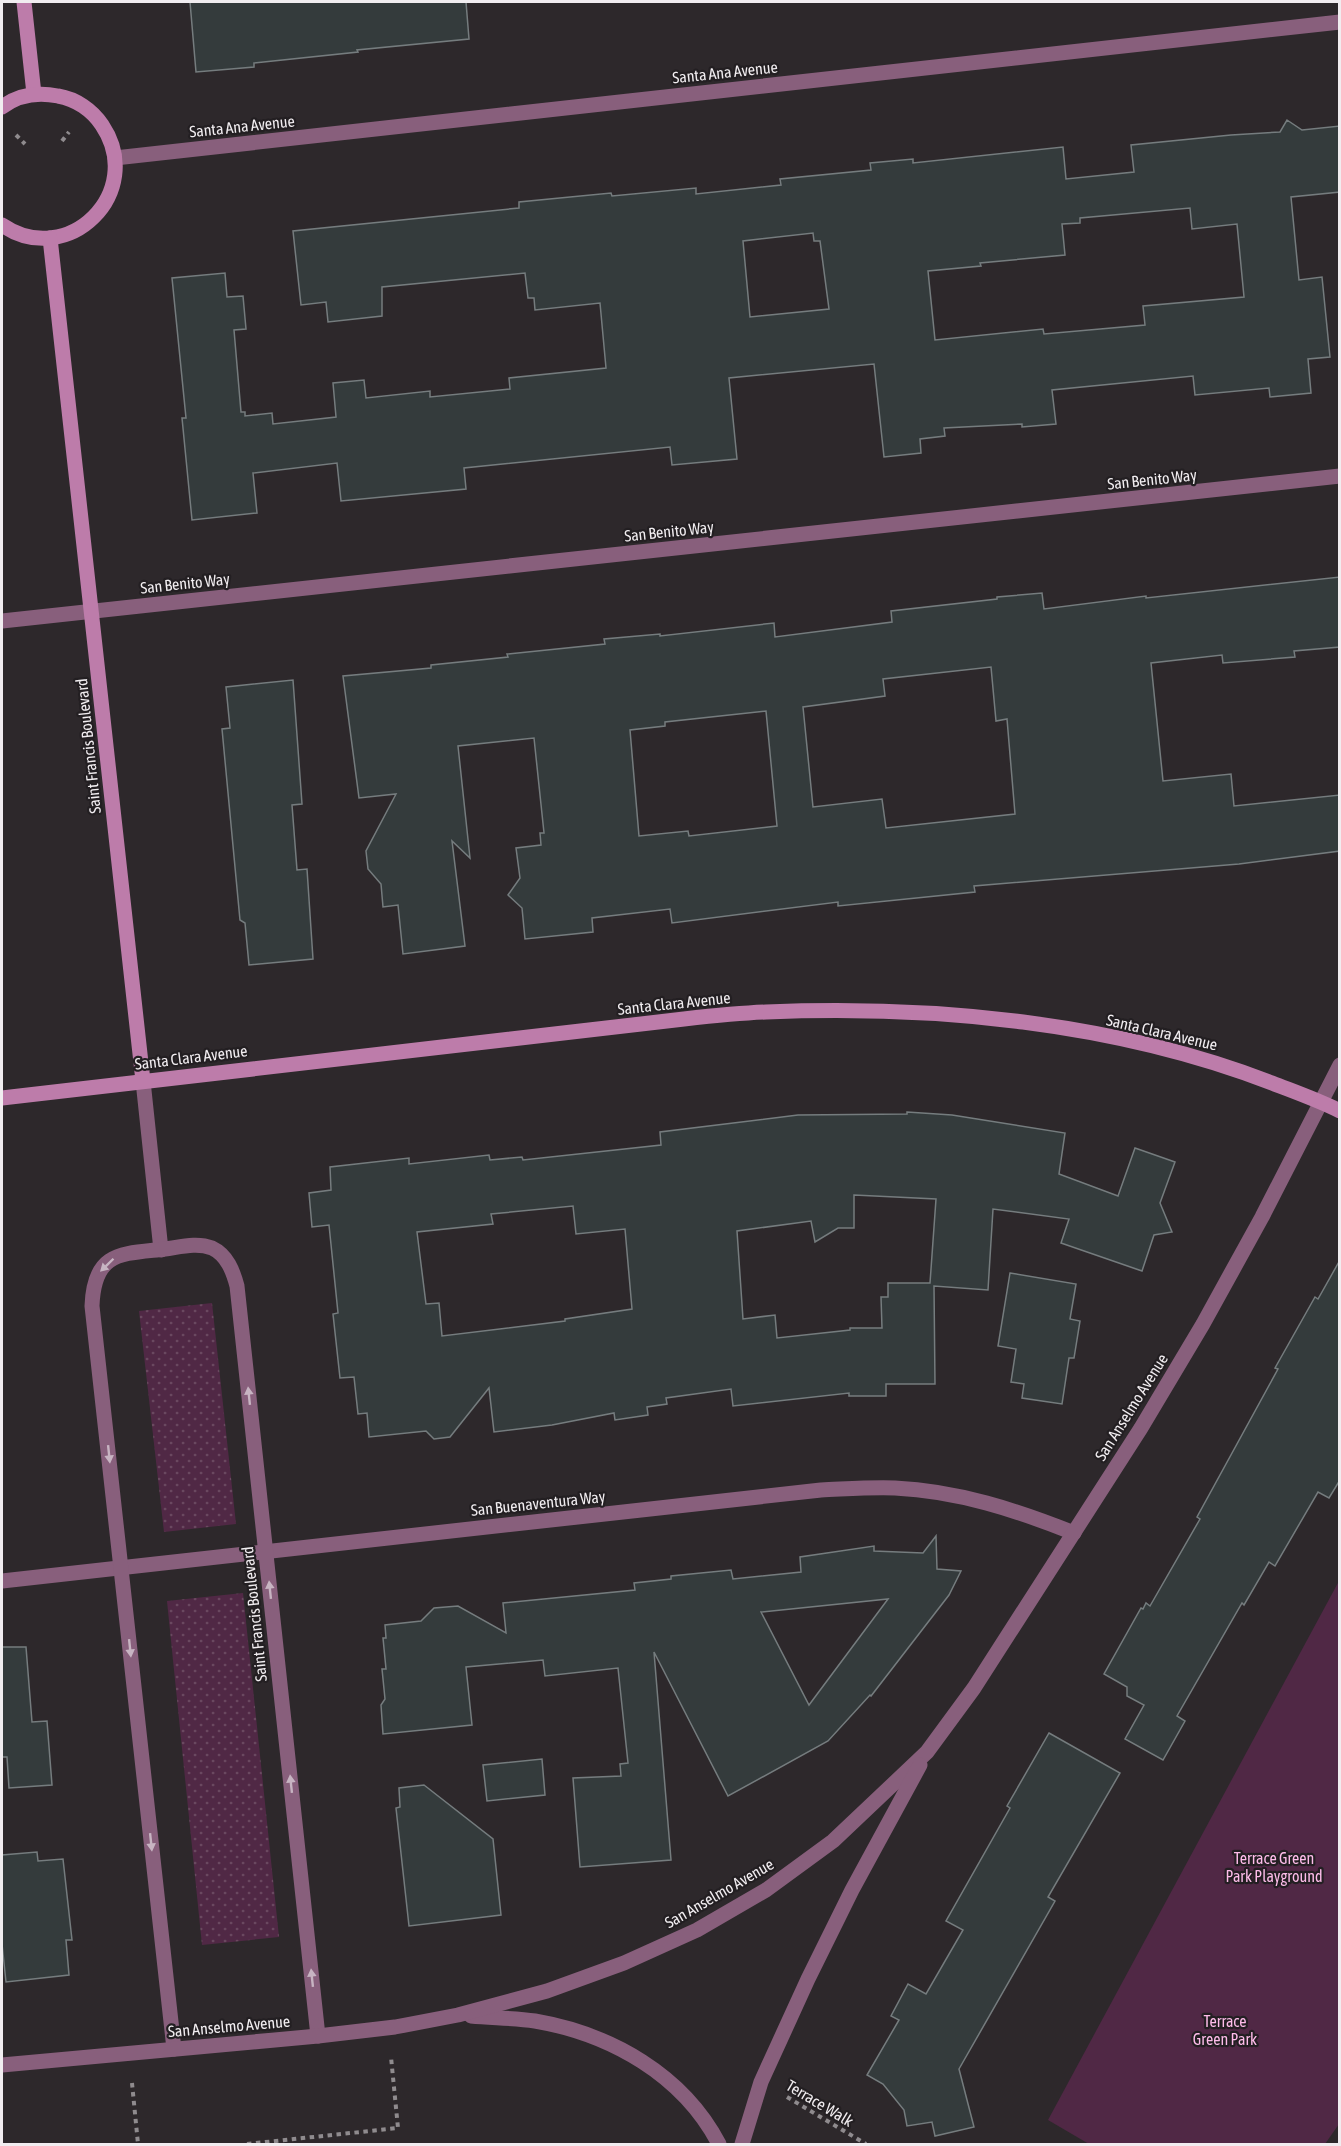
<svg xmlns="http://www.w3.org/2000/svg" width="1341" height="2146" viewBox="0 0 1341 2146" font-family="'Asap Condensed',sans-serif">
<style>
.grass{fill:url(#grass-dots)}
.green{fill:#502845}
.building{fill:#343b3c;stroke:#757c7e;stroke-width:1.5;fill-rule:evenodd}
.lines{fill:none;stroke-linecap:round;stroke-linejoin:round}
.path{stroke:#8f8b8e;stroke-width:4;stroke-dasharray:4.5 4.5;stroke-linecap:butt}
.street{stroke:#885f7c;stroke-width:15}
.secondary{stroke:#bd7caa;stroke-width:15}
.oneway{fill:#c7b4c2}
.labels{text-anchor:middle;stroke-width:4.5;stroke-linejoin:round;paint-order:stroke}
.street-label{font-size:16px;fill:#f1edf0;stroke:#231f22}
.park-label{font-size:16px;fill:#febcea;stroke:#231f22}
</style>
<defs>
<pattern id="grass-dots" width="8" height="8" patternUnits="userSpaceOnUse" patternTransform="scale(1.5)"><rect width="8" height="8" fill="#502845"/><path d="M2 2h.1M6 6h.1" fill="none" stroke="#6a4860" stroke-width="1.8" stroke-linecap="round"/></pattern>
</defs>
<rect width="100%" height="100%" fill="#2d282b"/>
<!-- grass -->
<g class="grass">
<path d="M 212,1303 L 236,1524 L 164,1532 L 139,1311 Z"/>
<path d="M 243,1593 L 279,1937 L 202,1945 L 167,1601 Z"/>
</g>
<!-- green -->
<path class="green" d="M 1339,1581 L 1339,2124 L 1325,2144 L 1089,2144 L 1048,2120 Z"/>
<!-- building -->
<g class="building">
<path d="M 190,2 L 466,2 L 469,39 L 357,50 L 358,52 L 254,63 L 254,67 L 196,72 Z"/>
<path d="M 1287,120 L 1302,130 L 1340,126 L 1340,192 L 1291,197 L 1299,280 L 1322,277 L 1330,357 L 1308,359 L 1311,393 L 1270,397 L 1269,388 L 1195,395 L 1193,376 L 1052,390 L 1056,424 L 1022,427 L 1022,424 L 944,428 L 945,436 L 920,439 L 921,453 L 884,457 L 874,364 L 729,378 L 737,459 L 672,465 L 670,447 L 464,468 L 466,489 L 341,501 L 337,463 L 253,473 L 257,513 L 192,520 L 182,418 L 186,418 L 172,278 L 225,273 L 227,297 L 243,296 L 246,329 L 234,330 L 241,412 L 245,412 L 245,416 L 272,413 L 273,424 L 336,417 L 333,383 L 364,380 L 366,398 L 430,391 L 430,397 L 510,389 L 509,378 L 606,368 L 600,303 L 535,310 L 534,298 L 528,298 L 525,273 L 382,287 L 382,316 L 328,322 L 326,302 L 301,305 L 293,231 L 519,208 L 519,202 L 611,193 L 612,196 L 696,188 L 696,194 L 781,185 L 780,179 L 871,170 L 870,163 L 913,159 L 913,163 L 1063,147 L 1066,179 L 1134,172 L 1131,145 L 1231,135 L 1280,132 ZM 1190,208 L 1192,229 L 1237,224 L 1244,297 L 1143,306 L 1145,325 L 1044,334 L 1043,329 L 935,340 L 928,271 L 981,266 L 980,263 L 1065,255 L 1062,224 L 1080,223 L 1080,218 ZM 813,233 L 814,241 L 820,241 L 829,309 L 750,317 L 743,241 Z"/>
<path d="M 1340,577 L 1340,647 L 1294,651 L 1295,657 L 1223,663 L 1222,655 L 1151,663 L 1163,781 L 1231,774 L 1234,806 L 1340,795 L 1340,851 L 1239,864 L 974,886 L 975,892 L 838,906 L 838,902 L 672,923 L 670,909 L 592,918 L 593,932 L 525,939 L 522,908 L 508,895 L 520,878 L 516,848 L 541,845 L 540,833 L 544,833 L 534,738 L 458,746 L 470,858 L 452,841 L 465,946 L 403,954 L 398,905 L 383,907 L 381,884 L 368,869 L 366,851 L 396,794 L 359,798 L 343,676 L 431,668 L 431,665 L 508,657 L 507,654 L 605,644 L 604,639 L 660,634 L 660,636 L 774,623 L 775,637 L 892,622 L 891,611 L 997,599 L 997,597 L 1042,593 L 1044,609 L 1146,596 L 1146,598 ZM 991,667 L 996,721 L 1007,719 L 1015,814 L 886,828 L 882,799 L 813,807 L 803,707 L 885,696 L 883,679 ZM 766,711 L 777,826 L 689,836 L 688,831 L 639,836 L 630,730 L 665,726 L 665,722 Z"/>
<path d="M 293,680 L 302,804 L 292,805 L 297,870 L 307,869 L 313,959 L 249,965 L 245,923 L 240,920 L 222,729 L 230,728 L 226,687 Z"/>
<path d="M 907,1112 L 952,1115 L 1065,1133 L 1059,1174 L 1118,1196 L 1135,1148 L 1175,1162 L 1160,1203 L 1172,1232 L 1154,1235 L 1142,1271 L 1061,1243 L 1069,1219 L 993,1209 L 988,1290 L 934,1286 L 935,1384 L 886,1384 L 886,1396 L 849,1396 L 849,1393 L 733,1406 L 731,1389 L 666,1398 L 667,1404 L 647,1407 L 648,1415 L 615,1420 L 614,1413 L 552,1425 L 494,1432 L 489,1388 L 450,1437 L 434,1439 L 426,1431 L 369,1437 L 367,1413 L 358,1414 L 354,1377 L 340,1378 L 333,1314 L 338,1313 L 329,1225 L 312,1227 L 309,1193 L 331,1190 L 330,1167 L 409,1158 L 409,1164 L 489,1155 L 490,1160 L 522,1157 L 523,1160 L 661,1145 L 660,1132 L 798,1115 L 907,1114 ZM 854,1195 L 936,1199 L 930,1283 L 888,1283 L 888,1297 L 881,1297 L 882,1328 L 850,1328 L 850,1330 L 777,1338 L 775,1315 L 743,1319 L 737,1231 L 811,1221 L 815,1242 L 838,1228 L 854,1228 ZM 573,1206 L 576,1234 L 625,1229 L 632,1309 L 565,1319 L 565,1321 L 442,1336 L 439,1303 L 426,1304 L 417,1232 L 493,1224 L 491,1214 Z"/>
<path d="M 1340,1260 L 1340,1480 L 1329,1498 L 1318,1492 L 1275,1566 L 1269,1562 L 1244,1605 L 1242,1603 L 1177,1716 L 1185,1721 L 1163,1760 L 1125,1739 L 1144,1705 L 1127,1696 L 1127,1687 L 1104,1674 L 1141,1608 L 1143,1609 L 1146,1603 L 1150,1606 L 1200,1519 L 1197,1517 L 1278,1369 L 1275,1368 L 1315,1297 L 1318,1299 Z"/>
<path d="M 1010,1273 L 1076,1284 L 1070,1319 L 1080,1321 L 1074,1358 L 1069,1358 L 1062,1404 L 1022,1398 L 1024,1384 L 1011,1382 L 1016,1349 L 998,1346 Z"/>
<path d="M 936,1536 L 937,1569 L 961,1571 L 949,1595 L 871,1696 L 870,1695 L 828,1741 L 728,1796 L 654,1652 L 671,1860 L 580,1867 L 573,1778 L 621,1776 L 620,1764 L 628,1763 L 618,1668 L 545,1676 L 543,1660 L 466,1667 L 472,1725 L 383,1734 L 381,1705 L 385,1699 L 382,1669 L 386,1669 L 383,1638 L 386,1638 L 385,1625 L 421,1621 L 434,1608 L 458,1606 L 506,1633 L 503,1603 L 635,1590 L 634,1583 L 671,1579 L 671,1576 L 731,1570 L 733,1579 L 801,1572 L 800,1557 L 874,1546 L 874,1551 L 923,1553 ZM 888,1599 L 809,1705 L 761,1612 Z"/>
<path d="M 2,1647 L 26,1647 L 32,1722 L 47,1721 L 52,1785 L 9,1788 L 7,1757 L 2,1757 Z"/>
<path d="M 1049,1733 L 1120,1773 L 1048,1897 L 1055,1901 L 959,2069 L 974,2127 L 935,2136 L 932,2122 L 907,2126 L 904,2110 L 883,2084 L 867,2075 L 899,2020 L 891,2016 L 908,1984 L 926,1994 L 963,1930 L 946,1921 L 1010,1808 L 1007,1806 Z"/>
<path d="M 542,1759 L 545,1795 L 487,1801 L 483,1765 Z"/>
<path d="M 424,1785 L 493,1839 L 501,1915 L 409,1926 L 396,1808 L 400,1807 L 399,1788 Z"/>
<path d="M 37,1852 L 38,1861 L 63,1859 L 72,1940 L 66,1940 L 69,1975 L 6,1982 L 2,1944 L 2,1855 Z"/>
</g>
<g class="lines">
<!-- path -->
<g class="path">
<path d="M 16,135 L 25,144"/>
<path d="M 62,141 L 69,132"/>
<path d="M 132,2083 L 138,2144"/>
<path d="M 787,2097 L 866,2144"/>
<path d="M 247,2144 L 398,2128 L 391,2057"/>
</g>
<!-- street -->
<g class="street">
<path d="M 115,158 L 1340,22"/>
<path d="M 2,621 L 1340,476"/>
<path d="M 143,1081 L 161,1250"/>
<path d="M 2,1581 L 821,1490 C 846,1489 871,1487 895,1488 C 958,1491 1016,1510 1074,1533"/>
<path d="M 471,2016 C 492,2018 515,2018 535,2021 C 611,2034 683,2075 719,2144"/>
<path d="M 174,2049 L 92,1306 C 94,1251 121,1254 165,1249 C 180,1247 197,1242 212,1248 C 227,1255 233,1271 237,1286 L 318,2036"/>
<path d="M 2,2065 L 318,2036 L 395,2027 L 458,2015 L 547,1991 L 624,1963 L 697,1930 L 766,1890 L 833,1841 L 927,1752 L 974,1688 L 1141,1428 L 1203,1324 L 1262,1217 L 1340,1065"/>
<path d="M 742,2144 L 761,2082 L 808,1979 L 852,1890 L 920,1765"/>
</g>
<!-- secondary -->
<g class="secondary">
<path d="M 24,2 L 34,94"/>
<path d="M 2,107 C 18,95 38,92 58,96 C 76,99 92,110 102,125 C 147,192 68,270 2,225"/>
<path d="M 50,238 L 143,1081"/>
<path d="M 2,1098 L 684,1019 C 711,1016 739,1013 766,1012 C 934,1005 1115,1022 1272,1083 C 1295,1092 1318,1100 1340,1111"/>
</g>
</g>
<!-- one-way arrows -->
<defs><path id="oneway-solid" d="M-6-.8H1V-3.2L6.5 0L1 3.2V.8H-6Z" transform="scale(1.5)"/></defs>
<g class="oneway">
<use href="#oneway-solid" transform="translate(107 1265) rotate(136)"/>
<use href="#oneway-solid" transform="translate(249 1396) rotate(-96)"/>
<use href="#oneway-solid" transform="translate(109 1454) rotate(84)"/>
<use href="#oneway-solid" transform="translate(270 1590) rotate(-96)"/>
<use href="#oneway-solid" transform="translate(130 1648) rotate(84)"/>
<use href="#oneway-solid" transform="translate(291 1784) rotate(-96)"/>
<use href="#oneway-solid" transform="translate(151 1842) rotate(84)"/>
<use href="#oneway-solid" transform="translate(312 1978) rotate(-96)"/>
</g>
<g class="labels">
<!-- street labels -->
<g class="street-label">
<text transform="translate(725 72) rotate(-6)" y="6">Santa Ana Avenue</text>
<text transform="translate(242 126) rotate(-6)" y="6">Santa Ana Avenue</text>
<text transform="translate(1152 479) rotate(-6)" y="6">San Benito Way</text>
<text transform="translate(669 531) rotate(-6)" y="6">San Benito Way</text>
<text transform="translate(185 583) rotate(-6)" y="6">San Benito Way</text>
<text transform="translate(88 746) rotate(-96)" y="6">Saint Francis Boulevard</text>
<text transform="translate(674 1003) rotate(-6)" y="6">Santa Clara Avenue</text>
<text transform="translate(1162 1032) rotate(13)" y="6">Santa Clara Avenue</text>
<text transform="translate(191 1057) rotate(-7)" y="6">Santa Clara Avenue</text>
<text transform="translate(1131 1407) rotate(-58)" y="6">San Anselmo Avenue</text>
<text transform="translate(538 1503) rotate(-6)" y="6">San Buenaventura Way</text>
<text transform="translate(254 1614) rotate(-96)" y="6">Saint Francis Boulevard</text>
<text transform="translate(719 1893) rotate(-30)" y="6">San Anselmo Avenue</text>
<text transform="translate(229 2026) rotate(-5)" y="6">San Anselmo Avenue</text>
<text transform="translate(820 2103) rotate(31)" y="6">Terrace Walk</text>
</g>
<!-- park labels -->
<g class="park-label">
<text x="1274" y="1864">Terrace Green<tspan x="1274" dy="18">Park Playground</tspan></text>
<text x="1225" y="2027">Terrace<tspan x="1225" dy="18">Green Park</tspan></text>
</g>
</g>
<!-- border -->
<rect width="1341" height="2146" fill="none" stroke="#f1edf0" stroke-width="6"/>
</svg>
